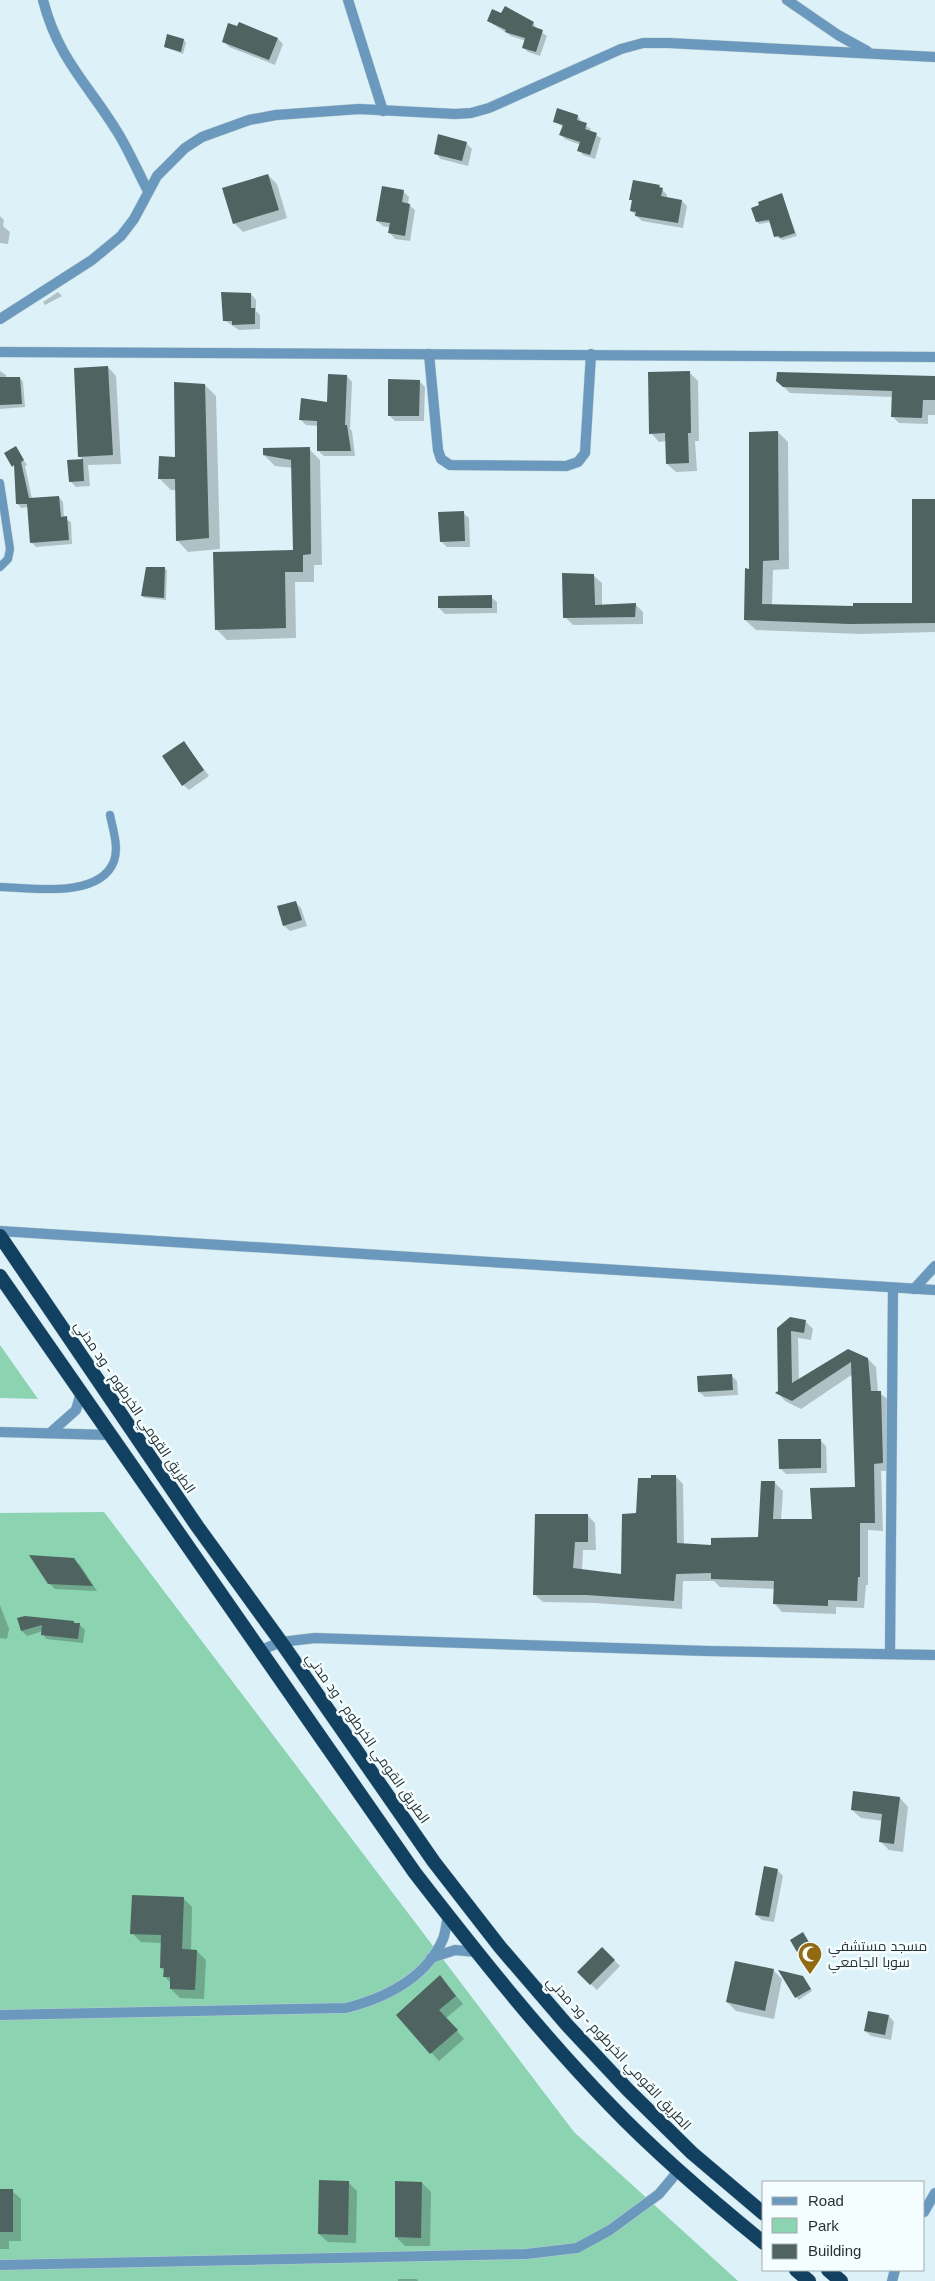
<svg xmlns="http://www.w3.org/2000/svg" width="935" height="2281" viewBox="0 0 935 2281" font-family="Helvetica,Cairo,sans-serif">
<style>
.green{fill:#8bd3b1}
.shadow{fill:#0003}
.building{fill:#4f6361}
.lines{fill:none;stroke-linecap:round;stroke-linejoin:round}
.service-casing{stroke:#bdcfd5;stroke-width:9}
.minor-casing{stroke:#bdcfd5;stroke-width:11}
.tertiary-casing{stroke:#bdcfd5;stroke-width:11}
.trunk-casing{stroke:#bdcfd5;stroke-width:15}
.service{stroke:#6b98bd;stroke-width:8}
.minor{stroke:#6b98bd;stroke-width:10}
.tertiary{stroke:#6b98bd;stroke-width:10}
.trunk{stroke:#124061;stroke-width:14}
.labels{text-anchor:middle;stroke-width:5;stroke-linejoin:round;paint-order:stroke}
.street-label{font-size:14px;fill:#293133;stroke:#f4fdff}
.poi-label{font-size:14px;fill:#293133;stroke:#f4fdff;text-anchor:start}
</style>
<rect width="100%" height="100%" fill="#ddf2f8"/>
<!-- green -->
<g class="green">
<path d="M 0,1345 L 38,1399 L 0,1398 Z"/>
<path d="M 104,1512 L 574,2132 L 738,2281 L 0,2281 L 0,1513 Z"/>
</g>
<!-- shadow -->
<g class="shadow">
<path d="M 488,21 L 533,23 L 537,29 L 547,36 L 540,56 L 528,52 L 523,47 L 526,41 L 511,36 Z"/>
<path d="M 240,24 L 278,39 L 283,44 L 275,65 L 229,47 L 224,41 Z"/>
<path d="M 184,40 L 186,43 L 183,54 L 165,47 Z"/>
<path d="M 558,109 L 578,116 L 582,123 L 591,129 L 590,132 L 601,138 L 595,159 L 583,155 L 579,150 L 581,145 L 565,139 L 561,135 L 563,127 L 554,121 Z"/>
<path d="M 466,143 L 472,149 L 468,166 L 441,159 L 435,153 Z"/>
<path d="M 268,175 L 277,184 L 287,218 L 243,232 L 234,223 Z"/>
<path d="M 659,186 L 667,195 L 667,198 L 682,201 L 687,206 L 683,228 L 642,221 L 631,211 L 633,202 L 630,199 Z"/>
<path d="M 403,191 L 409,197 L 408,204 L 415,210 L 410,241 L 395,239 L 390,233 L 391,228 L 383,226 L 377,221 Z"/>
<path d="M 782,195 L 797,236 L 783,240 L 775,236 L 771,222 L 759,224 L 757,221 Z"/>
<path d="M 0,216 L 4,220 L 3,226 L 10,232 L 8,244 L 0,243 Z"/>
<path d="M 58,292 L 62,296 L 45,305 L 43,302 Z"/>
<path d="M 251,294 L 256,300 L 256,311 L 260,315 L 260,329 L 239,330 L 224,320 Z"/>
<path d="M 108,367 L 116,376 L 121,464 L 88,465 L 90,486 L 76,487 L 70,481 L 68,461 L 83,460 L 80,457 Z"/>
<path d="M 0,371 L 6,375 L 6,379 L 20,378 L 23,382 L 25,407 L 0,409 Z"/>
<path d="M 690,373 L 698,381 L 699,441 L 695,441 L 697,471 L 676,472 L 667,464 L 666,441 L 659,442 L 651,433 Z"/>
<path d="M 347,376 L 352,382 L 350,429 L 352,431 L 355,456 L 324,456 L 318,451 L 318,426 L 306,425 L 301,420 L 328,403 Z"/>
<path d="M 935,377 L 935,415 L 928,415 L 928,424 L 899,423 L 892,416 L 893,397 L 790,393 L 777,380 Z"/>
<path d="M 419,381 L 425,387 L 424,421 L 395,421 L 389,415 Z"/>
<path d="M 205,385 L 216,396 L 220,549 L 188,552 L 177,540 L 177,490 L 171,490 L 159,478 L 176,458 Z"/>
<path d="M 778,432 L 788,442 L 789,569 L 773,570 L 772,605 L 854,607 L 913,604 L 935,500 L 935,632 L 861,634 L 756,630 L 745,620 L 750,570 Z"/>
<path d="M 15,448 L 27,465 L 25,466 L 32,499 L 59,497 L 63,502 L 64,518 L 71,522 L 72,544 L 36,547 L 32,543 L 29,507 L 21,508 L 17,503 L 16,468 L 6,453 Z"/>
<path d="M 309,449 L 320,460 L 322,565 L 314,565 L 314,582 L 295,582 L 296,638 L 227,640 L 217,630 L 294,551 L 293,468 L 275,466 L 264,455 Z"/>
<path d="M 463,513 L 469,518 L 470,547 L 447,547 L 441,541 Z"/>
<path d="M 164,568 L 167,570 L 166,600 L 145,598 L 142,596 Z"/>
<path d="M 594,576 L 602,583 L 602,606 L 635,604 L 643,612 L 643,624 L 573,625 L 565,617 Z"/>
<path d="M 491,597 L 497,602 L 497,613 L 445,614 L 439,608 Z"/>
<path d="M 184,743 L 209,776 L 189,790 L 183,785 Z"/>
<path d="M 295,902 L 301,908 L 307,926 L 290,931 L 284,926 Z"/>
<path d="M 805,1321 L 813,1329 L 811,1340 L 798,1338 L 799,1380 L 848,1350 L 868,1359 L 876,1367 L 878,1392 L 889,1400 L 891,1471 L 881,1471 L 883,1531 L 868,1530 L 868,1585 L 866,1585 L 864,1608 L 836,1607 L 836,1614 L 782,1612 L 774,1603 L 775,1589 L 720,1587 L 714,1581 L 683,1581 L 682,1609 L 595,1603 L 543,1602 L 534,1594 L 587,1515 L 595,1523 L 596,1550 L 583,1550 L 582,1570 L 622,1576 L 637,1515 L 675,1476 L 683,1484 L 684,1545 L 712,1546 L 760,1539 L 774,1482 L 783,1491 L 781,1520 L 813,1521 L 856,1488 L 853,1374 L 801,1409 L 785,1401 L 778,1393 L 779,1392 L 778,1329 Z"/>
<path d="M 731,1375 L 737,1381 L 738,1395 L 705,1397 L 699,1392 Z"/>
<path d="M 820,1440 L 826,1446 L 827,1473 L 786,1474 L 780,1468 Z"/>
<path d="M 73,1559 L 80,1565 L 97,1591 L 55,1589 L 49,1583 Z"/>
<path d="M 0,1605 L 9,1629 L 7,1639 L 0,1638 Z"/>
<path d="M 18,1619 L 80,1625 L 85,1630 L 83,1643 L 47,1639 L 42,1634 L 43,1631 L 27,1636 L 22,1631 Z"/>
<path d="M 900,1798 L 908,1807 L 903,1852 L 889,1850 L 880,1841 L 883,1821 L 861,1818 L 852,1810 Z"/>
<path d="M 777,1870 L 783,1876 L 774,1922 L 762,1920 L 756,1915 Z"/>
<path d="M 184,1899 L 192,1907 L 191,1951 L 197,1951 L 206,1960 L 204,1999 L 180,1998 L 171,1989 L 171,1983 L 164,1976 L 165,1971 L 161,1968 L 162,1943 L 141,1942 L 132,1933 Z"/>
<path d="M 803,1934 L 815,1950 L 803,1957 L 798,1951 Z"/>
<path d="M 602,1948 L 620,1966 L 597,1990 L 578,1972 Z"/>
<path d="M 774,1971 L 782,1979 L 774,2019 L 736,2011 L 727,2002 Z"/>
<path d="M 805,1980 L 812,1991 L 799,2000 L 796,1997 Z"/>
<path d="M 447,1985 L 463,2004 L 446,2018 L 464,2039 L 439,2061 L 398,2015 Z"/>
<path d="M 869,2013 L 889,2016 L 894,2022 L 891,2040 L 871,2036 L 865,2031 Z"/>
<path d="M 348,2182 L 357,2191 L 356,2243 L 328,2242 L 319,2234 Z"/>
<path d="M 422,2183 L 431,2192 L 430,2246 L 405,2246 L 396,2237 Z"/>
<path d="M 0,2191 L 12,2191 L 21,2199 L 21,2241 L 9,2241 L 9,2249 L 0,2249 Z"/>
<path d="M 398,2279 L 417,2279 L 418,2281 L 398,2281 Z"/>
</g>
<!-- building -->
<g class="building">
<path d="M 505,6 L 534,22 L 532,26 L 543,30 L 536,52 L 522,48 L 525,38 L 505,32 L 506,30 L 487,21 L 492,9 L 501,13 Z"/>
<path d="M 239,22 L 278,38 L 269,60 L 222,42 L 228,23 L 237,26 Z"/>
<path d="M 167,34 L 184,39 L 181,52 L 164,47 Z"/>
<path d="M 557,108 L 578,115 L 577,120 L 587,123 L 585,129 L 597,133 L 590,155 L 577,151 L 580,142 L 559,135 L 563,125 L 553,122 Z"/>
<path d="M 438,134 L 467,142 L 462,161 L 434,154 Z"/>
<path d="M 268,174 L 279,210 L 233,224 L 222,188 Z"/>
<path d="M 633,180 L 660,185 L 659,187 L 663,188 L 661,196 L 682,200 L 678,223 L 635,216 L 636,212 L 630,211 L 632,200 L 629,200 Z"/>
<path d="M 382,186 L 404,190 L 402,202 L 410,204 L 405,236 L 388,233 L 390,223 L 376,221 Z"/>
<path d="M 782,193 L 795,233 L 780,238 L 779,236 L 774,237 L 769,220 L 756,222 L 751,208 L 759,205 L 758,202 Z"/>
<path d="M 221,292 L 251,293 L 251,308 L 255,308 L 255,324 L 232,325 L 232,321 L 223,321 Z"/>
<path d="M 108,366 L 113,455 L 78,457 L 74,368 Z"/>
<path d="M 690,371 L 691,433 L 688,433 L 689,463 L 666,464 L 665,433 L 649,434 L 648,372 Z"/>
<path d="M 777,372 L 935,376 L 935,400 L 923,400 L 922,418 L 891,417 L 892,391 L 783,387 L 776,381 Z"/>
<path d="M 328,374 L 347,375 L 345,425 L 347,425 L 351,451 L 317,451 L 317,421 L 299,420 L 301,398 L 327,402 Z"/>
<path d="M 0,377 L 20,377 L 22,404 L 0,405 Z"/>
<path d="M 388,379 L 420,380 L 419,416 L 388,416 Z"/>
<path d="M 174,382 L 205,384 L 209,538 L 176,541 L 175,479 L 158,479 L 159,456 L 175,457 Z"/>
<path d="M 778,431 L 779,560 L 763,561 L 762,604 L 853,606 L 853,603 L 912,603 L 912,499 L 935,499 L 935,623 L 850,624 L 744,620 L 745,568 L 749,569 L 749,432 Z"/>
<path d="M 16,446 L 24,460 L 21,462 L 29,498 L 59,496 L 61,517 L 67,516 L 69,540 L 30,543 L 27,504 L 16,504 L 14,465 L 12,467 L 4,453 Z"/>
<path d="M 310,447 L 311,554 L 303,555 L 303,572 L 285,572 L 286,628 L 215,630 L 213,552 L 293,550 L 291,460 L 263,455 L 263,448 Z"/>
<path d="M 83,459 L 84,481 L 69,482 L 67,460 Z"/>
<path d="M 464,511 L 465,541 L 440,542 L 438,512 Z"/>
<path d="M 146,567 L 165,567 L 164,598 L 141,596 Z"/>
<path d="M 562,573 L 594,574 L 595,605 L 636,603 L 635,617 L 563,618 Z"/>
<path d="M 492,595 L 492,608 L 438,608 L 438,596 Z"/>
<path d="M 184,741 L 204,770 L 182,786 L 162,756 Z"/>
<path d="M 296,901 L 302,920 L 283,926 L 277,906 Z"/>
<path d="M 790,1317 L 806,1320 L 804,1333 L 791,1331 L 792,1383 L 848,1349 L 868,1358 L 871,1391 L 881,1391 L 883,1463 L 874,1464 L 875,1523 L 860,1523 L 860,1577 L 858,1577 L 857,1601 L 828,1600 L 828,1606 L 773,1604 L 774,1581 L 711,1579 L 711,1573 L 676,1574 L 674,1601 L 586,1595 L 533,1595 L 535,1514 L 588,1514 L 588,1542 L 575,1542 L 573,1568 L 621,1574 L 622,1514 L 636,1513 L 638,1478 L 651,1478 L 651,1475 L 676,1475 L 677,1543 L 711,1545 L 711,1538 L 758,1537 L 761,1481 L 775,1481 L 773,1519 L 812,1519 L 810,1488 L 855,1487 L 851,1362 L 792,1401 L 775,1393 L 778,1391 L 777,1328 Z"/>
<path d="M 732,1374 L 733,1390 L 698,1392 L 697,1376 Z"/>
<path d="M 778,1439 L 821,1439 L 821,1468 L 779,1469 Z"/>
<path d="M 29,1555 L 74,1558 L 93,1586 L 48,1584 Z"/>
<path d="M 25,1616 L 74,1621 L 74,1623 L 80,1623 L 78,1639 L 41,1635 L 42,1625 L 21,1631 L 17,1618 Z"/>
<path d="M 853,1791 L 900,1797 L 894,1844 L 879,1842 L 882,1814 L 851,1810 Z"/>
<path d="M 764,1866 L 778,1869 L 769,1917 L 755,1915 Z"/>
<path d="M 132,1895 L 184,1897 L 182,1949 L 197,1950 L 195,1990 L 170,1989 L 170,1977 L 163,1977 L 164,1968 L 160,1968 L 161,1935 L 130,1934 Z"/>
<path d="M 803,1932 L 810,1944 L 797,1952 L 790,1940 Z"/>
<path d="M 602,1947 L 615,1960 L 590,1985 L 577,1972 Z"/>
<path d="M 735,1961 L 774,1969 L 765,2011 L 726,2002 Z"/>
<path d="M 778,1970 L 803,1976 L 811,1989 L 795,1998 Z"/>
<path d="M 440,1975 L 456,1996 L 439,2010 L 458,2030 L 430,2054 L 396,2015 Z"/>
<path d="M 868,2011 L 889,2015 L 885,2035 L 864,2031 Z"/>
<path d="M 319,2180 L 349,2181 L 348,2235 L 318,2234 Z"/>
<path d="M 395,2181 L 422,2182 L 421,2238 L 395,2237 Z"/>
<rect x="0" y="2189" width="13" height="43"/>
</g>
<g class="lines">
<defs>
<g id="service">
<path d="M 0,483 L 10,549 L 8,559 L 0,567"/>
<path d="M 0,887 C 31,888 100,899 114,861 C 119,847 113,830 110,815"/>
</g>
<g id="minor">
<path d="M 43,0 C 58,59 88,84 118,133 C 129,151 138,172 148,191"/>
<path d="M 348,0 L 383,111"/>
<path d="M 787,0 L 838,35 L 867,51"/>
<path d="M 0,319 L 92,260 L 121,236 L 134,219 L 157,176 L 185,148 L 202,137 L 249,120 L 276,115 L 359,109 L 455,114 L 471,113 L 489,108 L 621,49 L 643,43 L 669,43 L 935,57"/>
<path d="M 429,354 L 438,450 L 441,459 L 450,465 L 566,466 L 578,462 L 585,453 L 591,354"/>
<path d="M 0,1231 L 935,1290"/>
<path d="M 914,1289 L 935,1266"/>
<path d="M 0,1432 L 110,1435"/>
<path d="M 50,1433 L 76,1410 L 81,1392"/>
<path d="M 261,1650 L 281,1642 L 315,1638 L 707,1651 L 935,1655"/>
<path d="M 890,1654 L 893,1289"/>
<path d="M 431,1958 L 455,1950 L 476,1952"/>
<path d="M 0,2015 L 346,2008 C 385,1998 426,1978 443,1939 C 446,1932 446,1923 448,1916"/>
<path d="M 924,2212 L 935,2193"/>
<path d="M 0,2265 L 526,2254 L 577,2248 L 610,2230 L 659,2194 L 679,2170"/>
<path d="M 892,2281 L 895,2270"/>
</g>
<path id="tertiary" d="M 0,352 L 935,357"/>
<g id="trunk">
<path d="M 0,1236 L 197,1526 L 281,1642 L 434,1862 L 500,1947 L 567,2025 L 628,2090 L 692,2153 L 764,2214"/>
<path d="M 0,1276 L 415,1873 C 477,1953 540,2033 611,2106 C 658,2155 711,2200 764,2243"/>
<path d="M 796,2270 L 809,2281"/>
<path d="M 828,2270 L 841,2281"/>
</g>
</defs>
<!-- service casing -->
<use href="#service" class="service-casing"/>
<!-- minor casing -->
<use href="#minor" class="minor-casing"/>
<!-- tertiary casing -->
<use href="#tertiary" class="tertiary-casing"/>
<!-- trunk casing -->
<use href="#trunk" class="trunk-casing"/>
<!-- service -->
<use href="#service" class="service"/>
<!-- minor -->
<use href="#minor" class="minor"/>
<!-- tertiary -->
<use href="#tertiary" class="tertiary"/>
<!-- trunk -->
<use href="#trunk" class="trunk"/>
</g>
<!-- icons -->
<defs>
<symbol id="mosque-pin" viewBox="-11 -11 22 30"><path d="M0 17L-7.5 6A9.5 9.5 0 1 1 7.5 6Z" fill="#916a12" stroke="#f4fdff"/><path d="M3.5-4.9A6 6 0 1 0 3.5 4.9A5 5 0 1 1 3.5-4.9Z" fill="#fff"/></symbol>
</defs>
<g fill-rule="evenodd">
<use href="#mosque-pin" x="796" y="1940" width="28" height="38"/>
</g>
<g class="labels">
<!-- street labels -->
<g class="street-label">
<text transform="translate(135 1407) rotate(56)" y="5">الطريق القومي الخرطوم - ود مدني</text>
<text transform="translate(368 1738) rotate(55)" y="5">الطريق القومي الخرطوم - ود مدني</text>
<text transform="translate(619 2053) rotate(47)" y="5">الطريق القومي الخرطوم - ود مدني</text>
</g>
<!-- poi labels -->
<g class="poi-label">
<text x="828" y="1951">مسجد مستشفي<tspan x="828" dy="16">سوبا الجامعي</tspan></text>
</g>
</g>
<!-- legend -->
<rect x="762" y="2181" width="162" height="90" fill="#f4fdff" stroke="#a3abad"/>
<rect x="772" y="2197" width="25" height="8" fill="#6b98bd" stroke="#a3abad"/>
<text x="808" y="2206" font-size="15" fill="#293133">Road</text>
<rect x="772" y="2218" width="25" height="15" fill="#8bd3b1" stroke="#a3abad"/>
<text x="808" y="2231" font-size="15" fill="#293133">Park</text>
<rect x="772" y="2244" width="25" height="15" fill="#4f6361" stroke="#a3abad"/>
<text x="808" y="2256" font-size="15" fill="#293133">Building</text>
</svg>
